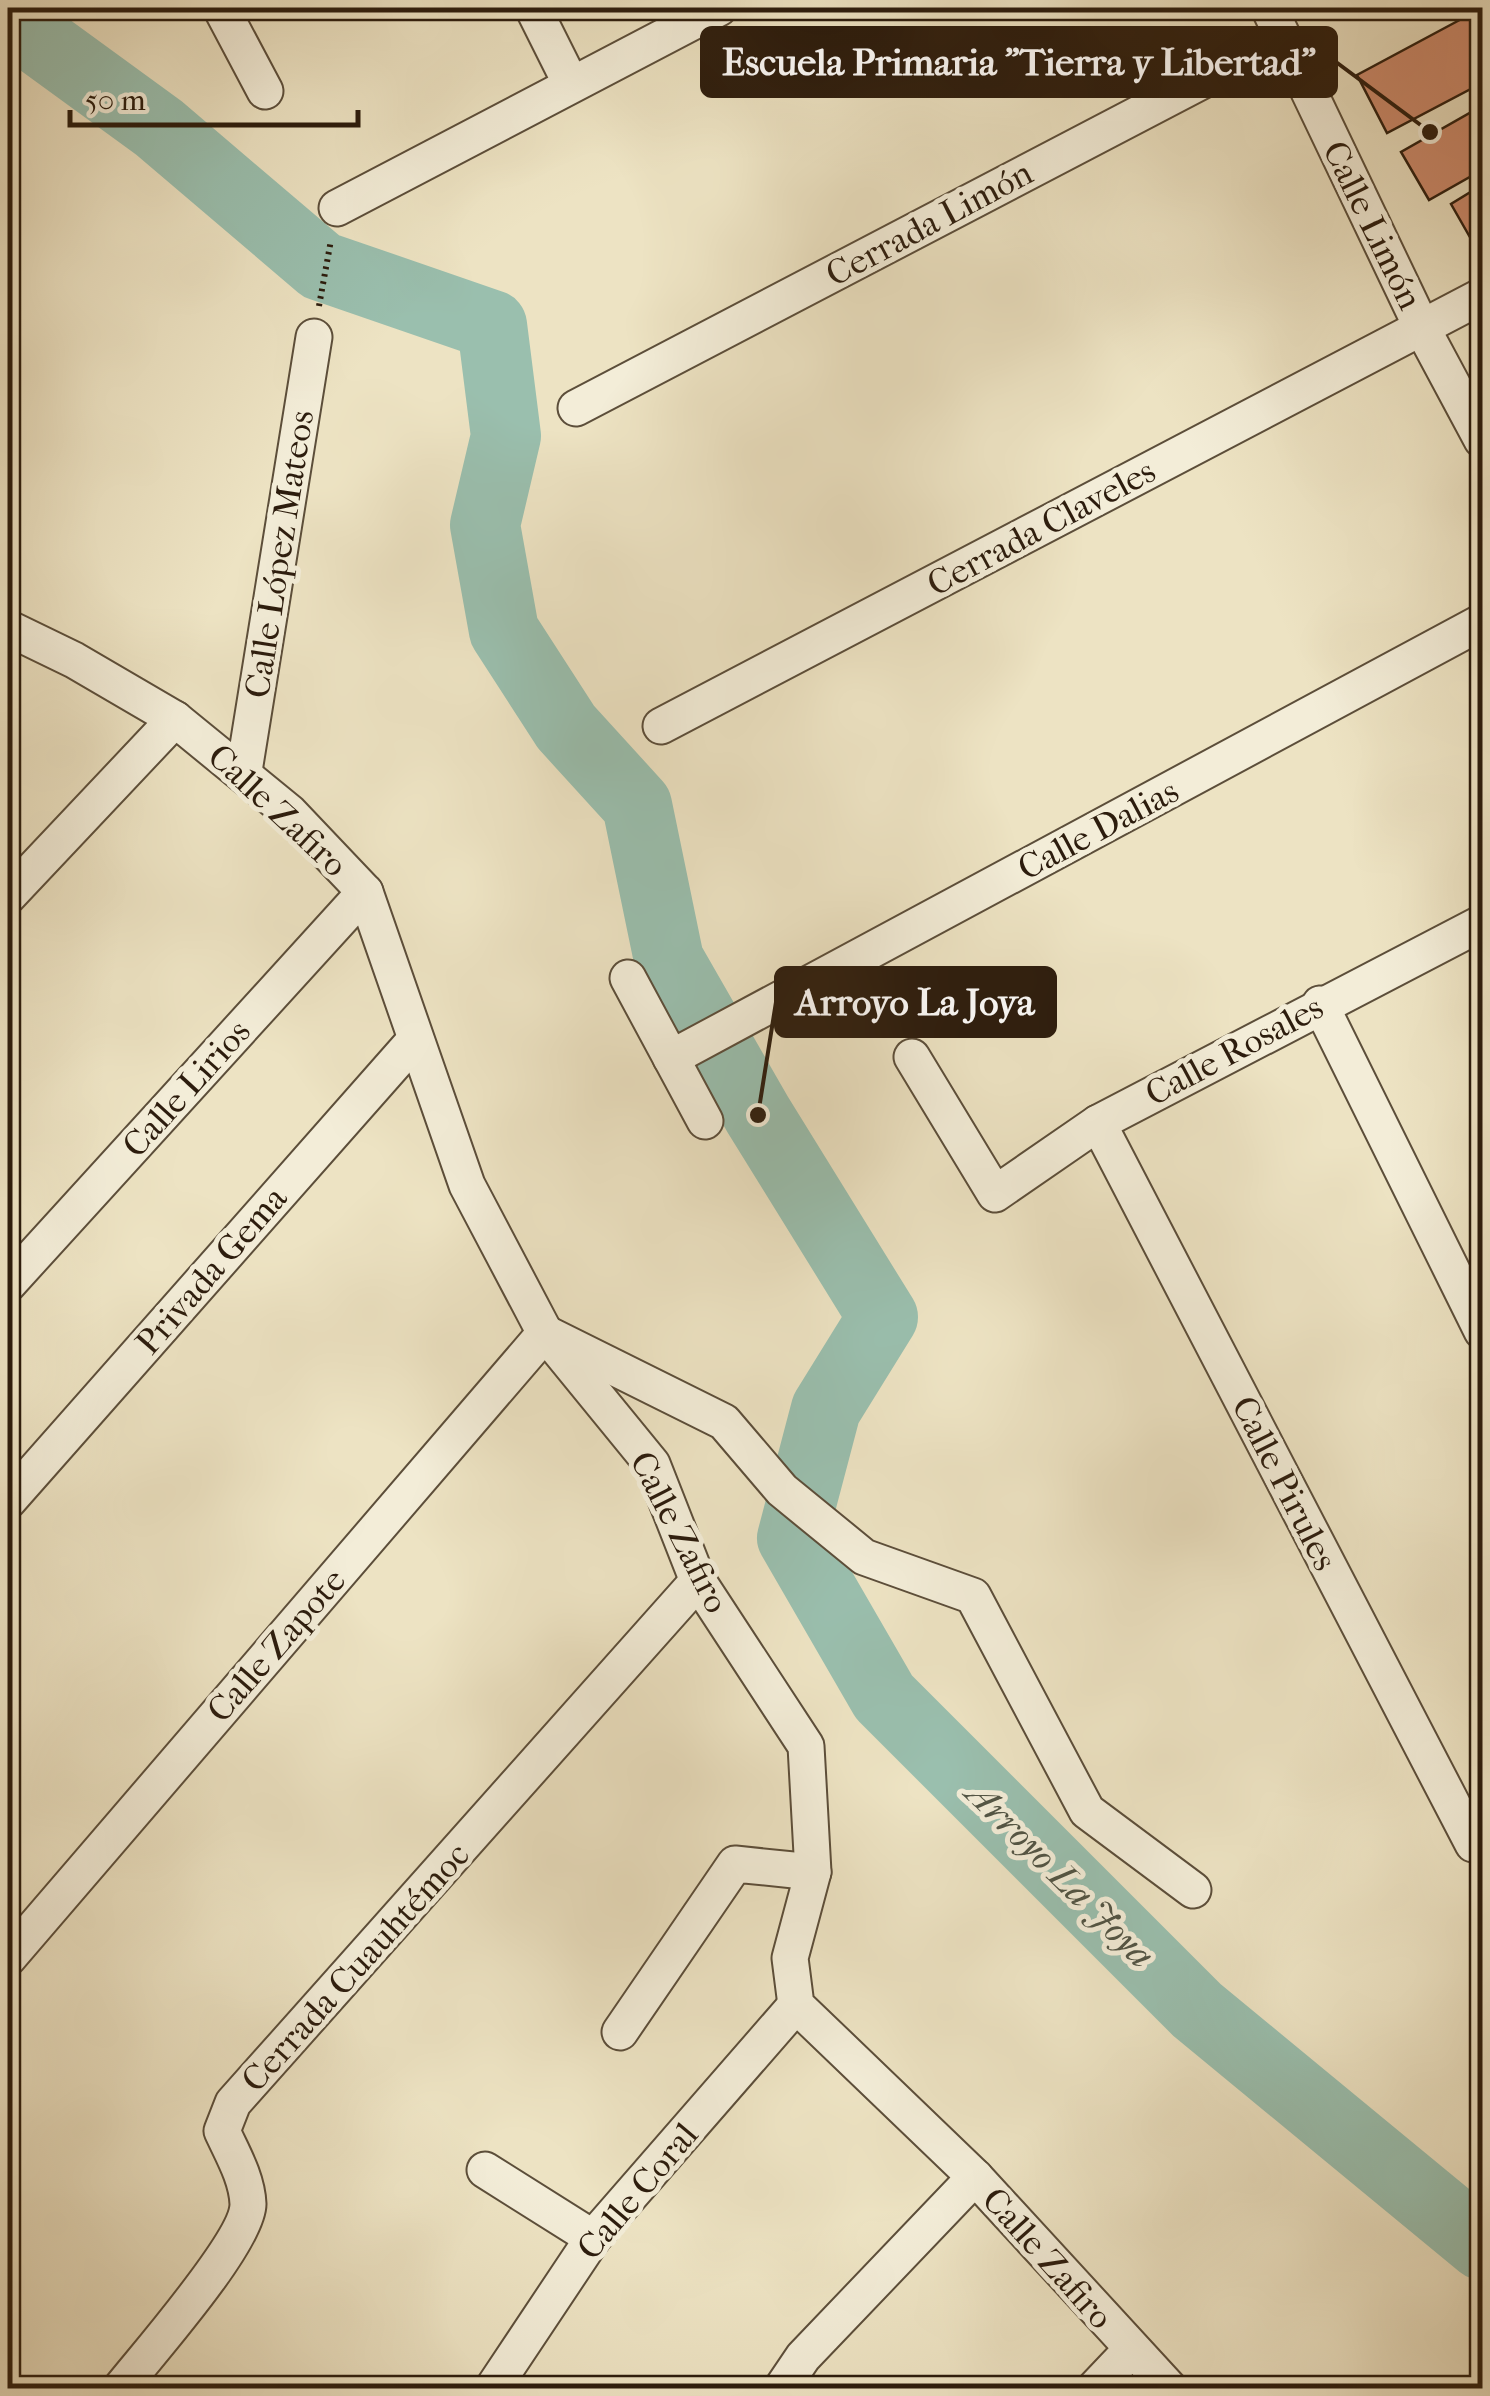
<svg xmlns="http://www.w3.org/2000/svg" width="1490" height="2396" viewBox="0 0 1490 2396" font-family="'IM FELL French Canon',serif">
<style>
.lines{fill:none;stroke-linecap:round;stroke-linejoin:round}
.river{stroke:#9abfae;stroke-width:70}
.building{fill:#ce8b6d;stroke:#2c1c0d;stroke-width:2.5}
.minor-casing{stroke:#5c4e3a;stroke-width:39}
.path{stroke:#2c1c0d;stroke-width:6;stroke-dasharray:2.5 5;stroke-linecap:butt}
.minor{stroke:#f3edd8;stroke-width:35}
.labels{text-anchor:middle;stroke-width:10;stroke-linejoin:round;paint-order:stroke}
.street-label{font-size:35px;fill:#2c1c0d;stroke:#f3edd8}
.water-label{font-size:38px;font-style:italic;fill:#525545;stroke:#f3edd8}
.leader{fill:none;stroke:#2c1c0d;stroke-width:4}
.callout-dot{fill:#2c1c0d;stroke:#f3edd8;stroke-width:4}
.callout{fill:#2c1c0d;stroke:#2c1c0d;stroke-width:4}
.callout-label{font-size:38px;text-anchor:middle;font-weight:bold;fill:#fff}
</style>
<rect width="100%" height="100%" fill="#ede3c3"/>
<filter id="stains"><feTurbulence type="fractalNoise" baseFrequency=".002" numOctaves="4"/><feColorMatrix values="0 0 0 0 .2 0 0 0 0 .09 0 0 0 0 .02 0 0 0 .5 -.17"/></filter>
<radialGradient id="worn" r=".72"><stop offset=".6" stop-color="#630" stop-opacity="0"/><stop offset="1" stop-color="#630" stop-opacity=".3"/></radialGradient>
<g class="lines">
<!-- river -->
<path class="river" d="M 8,18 L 159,128 L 321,266 L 492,325 L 506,436 L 485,525 L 504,631 L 566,727 L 637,805 L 669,960 L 758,1115 L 883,1317 L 826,1409 L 792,1538 L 884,1697 L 1197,2010 L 1482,2245"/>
</g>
<!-- building -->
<g class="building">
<path d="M 1482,8 L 1482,83 L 1387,133 L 1357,75 Z"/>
<path d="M 1482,106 L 1482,170 L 1429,200 L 1401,152 Z"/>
<path d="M 1482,185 L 1482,251 L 1479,253 L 1451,204 Z"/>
</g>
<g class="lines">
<defs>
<g id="minor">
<path d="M 221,8 L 265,91"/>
<path d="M 533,8 L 571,84"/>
<path d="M 1269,8 L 1422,328 L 1482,440"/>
<path d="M 337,208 L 719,8"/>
<path d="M 576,408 L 1282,39"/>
<path d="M 8,628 L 74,660 L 175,719 L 289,812 L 365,892 L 467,1185 L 545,1333 L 652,1464 L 698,1581 L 806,1746 L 813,1872 L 790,1958 L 796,2005 L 975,2177 L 1169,2388"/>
<path d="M 661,726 L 1482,296"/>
<path d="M 244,771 L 314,337"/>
<path d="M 8,896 L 175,719"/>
<path d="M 628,978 L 705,1121"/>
<path d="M 1320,1004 L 1482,1331"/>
<path d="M 912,1057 L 995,1194 L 1098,1123 L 1482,923"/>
<path d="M 671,1058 L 1482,622"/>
<path d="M 1098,1123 L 1473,1844"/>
<path d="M 8,1284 L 365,892"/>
<path d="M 8,1501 L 415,1040"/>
<path d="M 8,1958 L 545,1333 L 724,1422 L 782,1490 L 864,1557 L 973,1596 L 1087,1811 L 1193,1890"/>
<path d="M 620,2032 L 735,1864 L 813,1872"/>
<path d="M 485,2170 L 593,2238"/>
<path d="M 121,2388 C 148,2354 248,2241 248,2204 C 247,2178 232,2153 222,2131 L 233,2103 L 698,1581"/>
<path d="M 493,2388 L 593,2238 L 796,2005"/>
<path d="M 782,2388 L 803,2357 L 975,2177"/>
<path d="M 1095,2388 L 1132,2349"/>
</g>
</defs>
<!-- minor casing -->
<use href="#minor" class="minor-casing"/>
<!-- path -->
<path class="path" d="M 319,306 L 331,240"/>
<!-- minor -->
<use href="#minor" class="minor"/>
</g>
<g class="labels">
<!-- street labels -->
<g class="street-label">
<text transform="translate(929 223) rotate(-28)" y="12">Cerrada Limón</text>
<text transform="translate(1373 225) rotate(64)" y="12">Calle Limón</text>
<text transform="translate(1041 527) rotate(-28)" y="12">Cerrada Claveles</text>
<text transform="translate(279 554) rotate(-81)" y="12">Calle López Mateos</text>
<text transform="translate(278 810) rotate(43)" y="12">Calle Zafiro</text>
<text transform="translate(1098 829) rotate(-28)" y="12">Calle Dalias</text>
<text transform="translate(1234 1050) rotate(-28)" y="12">Calle Rosales</text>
<text transform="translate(186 1088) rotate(-48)" y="12">Calle Lirios</text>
<text transform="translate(211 1270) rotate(-49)" y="12">Privada Gema</text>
<text transform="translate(1285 1483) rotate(63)" y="12">Calle Pirules</text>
<text transform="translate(680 1532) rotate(63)" y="12">Calle Zafiro</text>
<text transform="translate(276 1645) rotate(-49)" y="12">Calle Zapote</text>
<text transform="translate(355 1967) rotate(-48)" y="12">Cerrada Cuauhtémoc</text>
<text transform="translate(637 2191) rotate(-50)" y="12">Calle Coral</text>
<text transform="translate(1048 2258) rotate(48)" y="12">Calle Zafiro</text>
</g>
<!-- water labels -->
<g class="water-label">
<text transform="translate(1061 1874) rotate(45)" y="13">Arroyo La Joya</text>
</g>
</g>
<!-- callouts -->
<path class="leader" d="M1430 132L1336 62M758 1115L776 1002"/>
<g class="callout-dot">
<circle cx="1430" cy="132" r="10"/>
<circle cx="758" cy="1115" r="10"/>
</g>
<g class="callout">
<rect x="702" y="28" width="634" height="68" rx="10"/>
<rect x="776" y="968" width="279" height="68" rx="10"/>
</g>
<g class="callout-label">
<text x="1019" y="75">Escuela Primaria "Tierra y Libertad"</text>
<text x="915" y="1015">Arroyo La Joya</text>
</g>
<!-- margin -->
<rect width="1490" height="2396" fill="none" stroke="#ede3c3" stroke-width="40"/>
<rect x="10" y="10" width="1470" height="2376" fill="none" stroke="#2c1c0d" stroke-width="5"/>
<rect x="20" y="20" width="1450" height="2356" fill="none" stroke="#2c1c0d" stroke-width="2.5"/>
<!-- scale -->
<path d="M70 110v15h288v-15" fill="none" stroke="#2c1c0d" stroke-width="5"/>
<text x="85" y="110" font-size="30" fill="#2c1c0d" stroke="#f3edd8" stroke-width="8" paint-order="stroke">50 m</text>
<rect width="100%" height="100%" filter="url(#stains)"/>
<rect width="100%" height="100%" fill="url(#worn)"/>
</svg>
